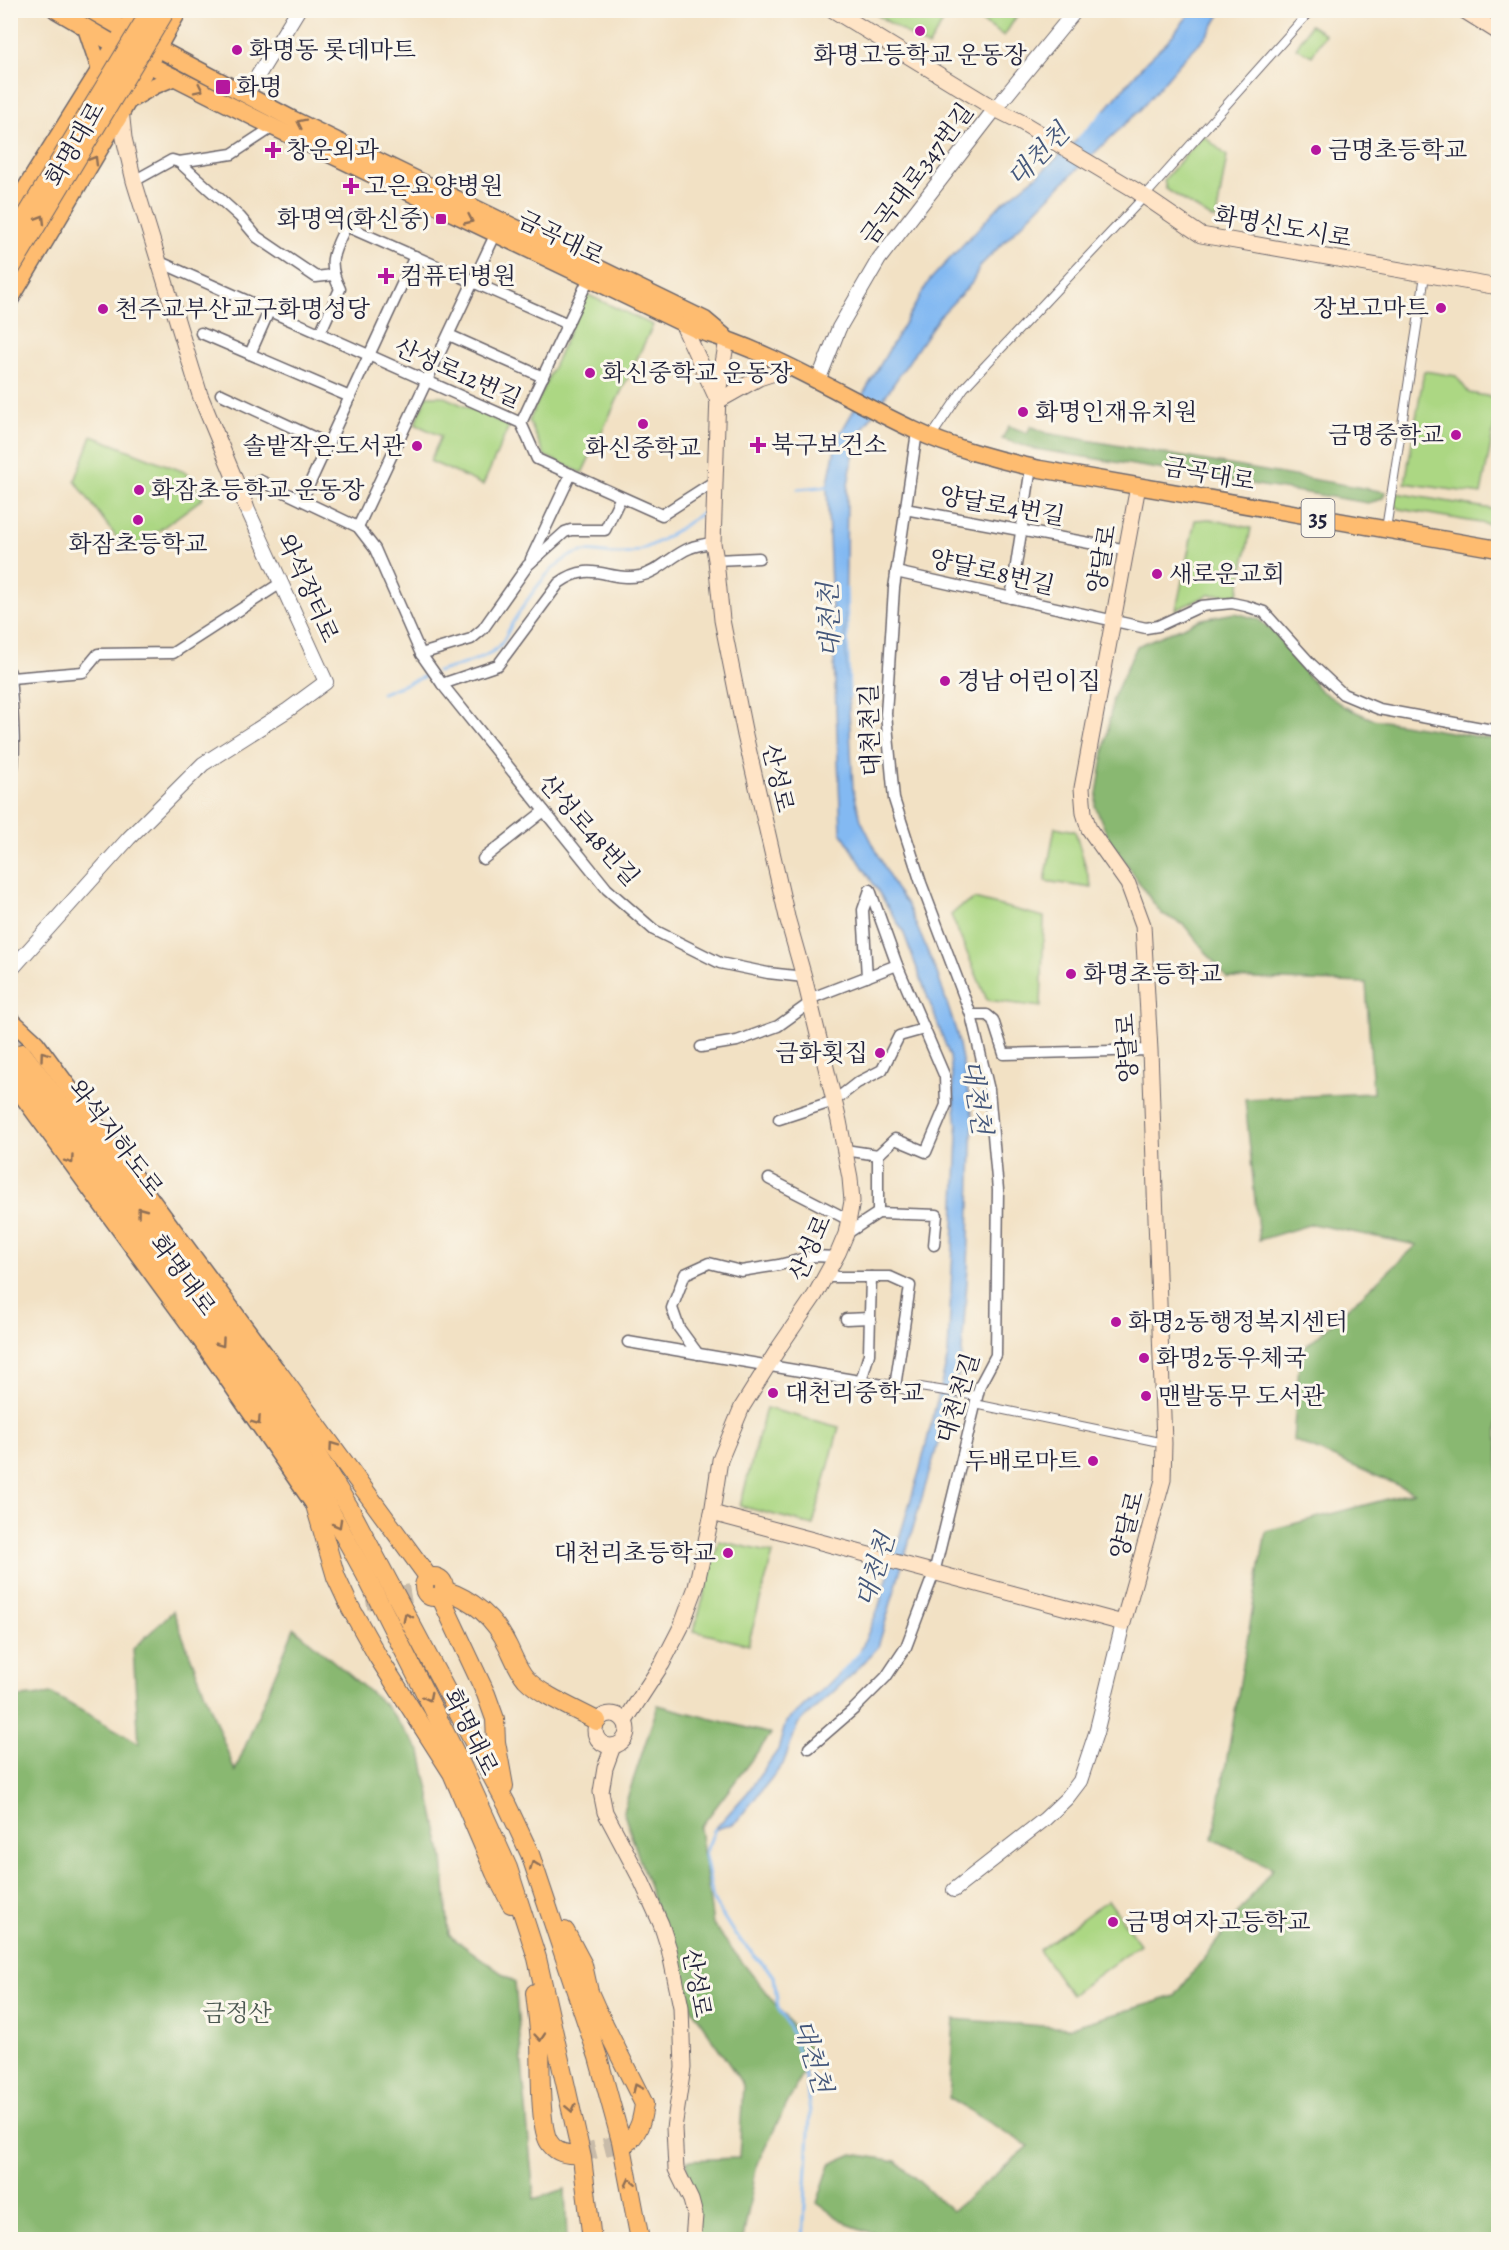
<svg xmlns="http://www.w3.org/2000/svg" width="1509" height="2250" viewBox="0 0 1509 2250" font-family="Alegreya,'Noto Serif KR',serif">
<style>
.green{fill:#acd783;stroke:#677c5f;stroke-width:1.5}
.forest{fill:#89b871;stroke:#566d56;stroke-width:1.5}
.water{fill:#83b9f2;stroke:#526e96;stroke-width:1.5}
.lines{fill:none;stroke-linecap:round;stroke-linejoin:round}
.stream{stroke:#83b9f2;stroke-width:3}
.trunk-tunnel{stroke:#c8bba9;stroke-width:18;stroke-dasharray:18 9;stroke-linecap:butt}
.pedestrian-casing{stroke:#6b656b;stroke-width:10}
.minor-casing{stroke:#6b656b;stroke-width:13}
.tertiary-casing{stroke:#6b656b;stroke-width:16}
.secondary-casing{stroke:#6b656b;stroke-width:17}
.primary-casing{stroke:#6b656b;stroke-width:19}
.trunk-casing{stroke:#6b656b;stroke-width:20}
.pedestrian{stroke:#fff;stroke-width:8}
.minor{stroke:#fff;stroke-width:10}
.tertiary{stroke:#fff;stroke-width:14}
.secondary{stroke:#ffe4c6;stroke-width:15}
.primary{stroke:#febc70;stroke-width:16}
.trunk{stroke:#febc70;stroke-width:18}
.trunk-bridge-casing{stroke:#6b656b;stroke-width:20;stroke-linecap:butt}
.trunk-bridge{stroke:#febc70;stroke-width:18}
.oneway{stroke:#906f56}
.poi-dot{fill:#b5179e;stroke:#fbf7ec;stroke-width:2}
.labels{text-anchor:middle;stroke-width:6;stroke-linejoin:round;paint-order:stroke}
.shield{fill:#fbf7ec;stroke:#636270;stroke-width:1.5}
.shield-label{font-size:22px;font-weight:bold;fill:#22223b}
.poi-label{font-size:24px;fill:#22223b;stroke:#fbf7ec;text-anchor:start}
.street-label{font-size:24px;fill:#22223b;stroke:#fbf7ec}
.park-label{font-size:24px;fill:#4b5851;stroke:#fbf7ec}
.water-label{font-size:26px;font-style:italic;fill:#44577b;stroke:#fbf7ec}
</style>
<rect width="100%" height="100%" fill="#fbf7ec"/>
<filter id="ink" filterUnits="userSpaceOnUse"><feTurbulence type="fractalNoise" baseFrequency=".0167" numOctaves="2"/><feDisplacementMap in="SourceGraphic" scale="12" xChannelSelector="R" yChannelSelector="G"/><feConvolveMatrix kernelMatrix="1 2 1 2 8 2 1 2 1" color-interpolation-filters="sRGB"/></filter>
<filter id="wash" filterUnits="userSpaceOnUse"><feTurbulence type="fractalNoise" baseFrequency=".008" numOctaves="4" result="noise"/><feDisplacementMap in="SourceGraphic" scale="24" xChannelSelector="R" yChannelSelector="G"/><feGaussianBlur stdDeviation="1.35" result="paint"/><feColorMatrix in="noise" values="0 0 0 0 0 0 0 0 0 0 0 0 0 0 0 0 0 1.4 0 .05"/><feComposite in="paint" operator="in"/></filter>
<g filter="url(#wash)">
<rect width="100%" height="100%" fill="#f2e1c4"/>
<!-- green -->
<g class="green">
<path d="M 984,10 L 1020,10 L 1020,11 L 1004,36 L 978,19 Z"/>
<path d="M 879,11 L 879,10 L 950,11 L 928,47 L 877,15 Z"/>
<path d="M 1310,25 L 1325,34 L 1312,56 L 1296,48 Z"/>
<path d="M 1203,135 L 1227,156 L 1216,219 L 1211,218 L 1166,189 L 1164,180 Z"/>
<path d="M 586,294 L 653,325 L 582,473 L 545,456 L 529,421 Z"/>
<path d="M 1424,371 L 1456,376 L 1469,393 L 1498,398 L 1498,408 L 1481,494 L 1405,483 Z"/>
<path d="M 427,396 L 442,396 L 509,426 L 483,485 L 430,461 L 441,436 L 415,424 Z"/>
<path d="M 92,436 L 185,472 L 203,498 L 128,553 L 75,481 Z"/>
<path d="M 1396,493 L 1498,510 L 1498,526 L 1400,509 L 1394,504 Z"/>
<path d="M 1209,519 L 1251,528 L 1238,594 L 1208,595 L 1176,610 L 1195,520 Z"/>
<path d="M 1055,827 L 1075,831 L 1092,888 L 1045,881 Z"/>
<path d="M 974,899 L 1044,917 L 1041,1007 L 987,1000 L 951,915 L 960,907 Z"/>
<path d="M 766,1408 L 839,1427 L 813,1525 L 740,1506 Z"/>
<path d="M 719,1541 L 773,1553 L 748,1645 L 694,1631 Z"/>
<path d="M 1108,1900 L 1140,1944 L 1071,1995 L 1039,1950 Z"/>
</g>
<!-- forest -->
<g class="forest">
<path d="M 1009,426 L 1027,433 L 1031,426 L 1046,433 L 1386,492 L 1382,499 L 1368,503 L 1035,449 L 1002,439 Z"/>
<path d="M 1235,613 L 1258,619 L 1276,634 L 1292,658 L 1320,690 L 1345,707 L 1372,719 L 1498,740 L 1498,2239 L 889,2239 L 847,2224 L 817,2203 L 830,2164 L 853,2154 L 896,2161 L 952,2211 L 1029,2146 L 949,2098 L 954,2019 L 1068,2028 L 1175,1996 L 1273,1868 L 1213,1839 L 1266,1531 L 1414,1492 L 1293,1440 L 1300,1352 L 1417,1245 L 1312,1224 L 1259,1240 L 1245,1099 L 1373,1093 L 1366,983 L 1227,978 L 1184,925 L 1162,914 L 1151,900 L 1108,837 L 1095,806 L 1113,698 L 1137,646 L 1202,619 Z"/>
<path d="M 173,1611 L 235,1771 L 294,1628 L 385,1705 L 421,1752 L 443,1858 L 449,1935 L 515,1983 L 534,2199 L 565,2189 L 567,2239 L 11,2239 L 11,1698 L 52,1694 L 139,1743 L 133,1649 Z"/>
<path d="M 658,1705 L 771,1734 L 700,1828 L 713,1925 L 813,2052 L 757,2164 L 743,2239 L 689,2239 L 687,2160 L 739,2158 L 743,2085 L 689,2004 L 623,1811 Z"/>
</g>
<!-- water -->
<path class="water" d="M 1192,11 L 1222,11 L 1209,33 L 1179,64 L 1139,111 L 1067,179 L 981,265 L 971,284 L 939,317 L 856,439 L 847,491 L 845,630 L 853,789 L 861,820 L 895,888 L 907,904 L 937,973 L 957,1034 L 973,1118 L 968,1267 L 961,1365 L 878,1647 L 855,1672 L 798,1724 L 783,1764 L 735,1823 L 714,1830 L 748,1792 L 778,1750 L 786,1722 L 858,1657 L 878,1609 L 920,1469 L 948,1356 L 958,1137 L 950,1057 L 903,931 L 841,832 L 827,487 L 837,439 L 929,281 L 1001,204 L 1038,175 L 1090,128 L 1146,62 L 1167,42 Z"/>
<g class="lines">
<!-- stream -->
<g class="stream">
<path d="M 1078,139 L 1105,111"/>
<path d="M 798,489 L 832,486"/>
<path d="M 846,589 L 849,697"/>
<path d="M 437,672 C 454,667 482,660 496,649 C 504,644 508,630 513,622 C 526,602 542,576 561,562 C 588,541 602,559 631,553 C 657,546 680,528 702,513"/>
<path d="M 382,693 L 431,674"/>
<path d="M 841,1673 L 863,1650"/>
<path d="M 715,1829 L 705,1854 L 713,1900 L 735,1935 L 774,1976 L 778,2008 L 793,2035 L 806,2079 L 810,2113 L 803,2240"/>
</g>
</g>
</g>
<g filter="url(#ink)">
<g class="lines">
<!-- trunk-tunnel -->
<g class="trunk-tunnel">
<path d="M 10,1038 L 22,1053"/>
<path d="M 366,1601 L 411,1593"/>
<path d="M 578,2154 L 629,2141"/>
</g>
<defs>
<g id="pedestrian">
<path d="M 931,437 L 964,388 L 1144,197 L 1311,10"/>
<path d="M 1386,529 L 1425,275"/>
<path d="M 895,1387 L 913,1392 L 920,1387 L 977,1396"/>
<path d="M 975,1404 L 1164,1443"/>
</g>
<g id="minor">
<path d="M 273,127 L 232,154 L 179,162 L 240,217 L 257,237 L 316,277 L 333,275"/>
<path d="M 134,181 L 172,160 L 179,162"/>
<path d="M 160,262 L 521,423 L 537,459 L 662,515 L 715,481"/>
<path d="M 201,333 L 350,397"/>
<path d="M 320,333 L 340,289 C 326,262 334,251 346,226 L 568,324"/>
<path d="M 449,335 L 543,377"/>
<path d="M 250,354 L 269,311"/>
<path d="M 221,394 L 328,444"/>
<path d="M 521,423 L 589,278"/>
<path d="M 259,480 L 358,527 L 375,549 L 421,654 L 471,639 L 483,629 L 528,565 L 565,532 L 571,530 L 605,530 L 621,497"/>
<path d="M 302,500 L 415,256"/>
<path d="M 905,509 L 1127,550"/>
<path d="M 358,527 L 496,233"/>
<path d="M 531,559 L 571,474"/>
<path d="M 716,560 L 759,558"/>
<path d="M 896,572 L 1146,628 L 1158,626 L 1201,606 L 1232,603 L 1246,606 L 1264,612 L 1311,664 L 1343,694 L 1379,709 L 1498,731"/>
<path d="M 1011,598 L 1031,467"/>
<path d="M 421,654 L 442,684 L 607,889 L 654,930 L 720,963 L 768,973 L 804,977"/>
<path d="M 10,672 C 11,697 18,761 10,781"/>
<path d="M 11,678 L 83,672 L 98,654 L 173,653 L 281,583"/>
<path d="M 442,684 L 498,665 L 559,583 C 592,559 608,582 640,576 C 659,572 672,555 690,548 C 697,545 705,544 713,543"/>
<path d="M 483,859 L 544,811"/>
<path d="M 867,977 L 863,910 L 870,890"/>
<path d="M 809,999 L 897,965"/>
<path d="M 971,1015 L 987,1015 L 993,1020 L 1004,1054 L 1150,1050"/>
<path d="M 701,1047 L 737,1041 L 778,1026 L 810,1003"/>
<path d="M 779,1119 L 834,1101 L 857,1083 L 882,1070 L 899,1036 L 924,1029"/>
<path d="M 845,1150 L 878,1155"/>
<path d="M 769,1179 L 849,1220"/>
<path d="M 878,1213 L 937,1215 L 934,1245"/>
<path d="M 846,1234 L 878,1213 L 878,1155 L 895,1139 L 926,1152 L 946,1105 L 945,1077 L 897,965 L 870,890"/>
<path d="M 846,1319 L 870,1318"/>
<path d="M 628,1342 L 895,1387 L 910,1286 L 890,1277 L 825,1277"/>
<path d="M 698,1354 L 679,1328 L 672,1308 L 685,1274 L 709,1263 L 741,1271 L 779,1265 L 814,1256 L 836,1257"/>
<path d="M 861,1381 L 869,1354 L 871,1277"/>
<path d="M 809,1748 L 854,1709 L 886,1677 L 906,1647 L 934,1573 L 980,1385 L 996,1355 L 998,1190 L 989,1090 L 971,1015 L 921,883 L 894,799 L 886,714 L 894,588 L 917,432"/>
</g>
<g id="tertiary">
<path d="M 246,95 L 298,10"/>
<path d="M 818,381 L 839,328 L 879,259 L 995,109 L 1076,10"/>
<path d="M 10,971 L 129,838 L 203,764 L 288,710 L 326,682 L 246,506"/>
<path d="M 954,1890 L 1045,1819 L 1067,1798 L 1080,1781 L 1096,1733 L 1123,1623"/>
</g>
<g id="secondary">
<path d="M 833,10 L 995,109 L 1021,122 L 1135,190 L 1201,235 L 1498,287"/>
<path d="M 1463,10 L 1498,32"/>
<path d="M 121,109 L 124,138 L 134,181 L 200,395 L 246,506"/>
<path d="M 682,323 L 718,401 L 759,378 L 790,368"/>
<path d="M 712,1513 L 1123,1623 L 1163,1480 L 1164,1443 L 1150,1050 L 1143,925 L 1128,884 L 1089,829 L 1084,813 L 1082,788 L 1138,486"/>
<circle cx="611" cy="1730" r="16"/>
<path d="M 625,1721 L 662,1664 L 681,1627 L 696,1587 L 712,1513 L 720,1460 L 742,1407 L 780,1346 L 815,1295 L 838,1253 L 846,1234 L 852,1201 L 850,1178 L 839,1121 L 804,977 L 787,917 L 745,735 L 722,620 L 716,560 L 713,543 L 718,394 L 727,339"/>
<path d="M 613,1746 L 605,1768 L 601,1792 L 605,1812 L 641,1880 L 661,1924 L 669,1949 L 681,2007 L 683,2068 L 674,2128 L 676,2169 L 691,2200 L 695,2215 L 693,2240"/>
</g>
<g id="primary">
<path d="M 56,10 L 148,64 L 273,127 L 699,331 C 775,352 843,397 914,430 C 949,447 1001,461 1040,469 L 1498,549"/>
<path d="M 90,10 L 157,48 L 292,119 L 705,320 L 724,336"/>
<path d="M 86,28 L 100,70"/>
<path d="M 128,101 L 154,86 L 175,77"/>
<path d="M 10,213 L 137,10"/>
<path d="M 10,300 L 120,115 L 179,10"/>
<path d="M 10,1019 L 36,1043 L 278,1372"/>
<path d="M 10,1079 L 200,1339 L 313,1503"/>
</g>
<g id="trunk">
<path d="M 22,1053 L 205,1294 L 300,1427 L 349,1507 L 507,1805 L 530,1854 L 598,2057 L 621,2141 L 640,2240"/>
<path d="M 13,1063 L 187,1295 L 301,1457 L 365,1574 L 463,1768 L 508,1868 L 537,1958 L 582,2158 L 592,2240"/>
<path d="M 278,1372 L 429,1578"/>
<path d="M 310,1488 L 336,1577 L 350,1607 L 378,1657 L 452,1773 L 495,1873 L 511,1904"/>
<circle cx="434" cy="1587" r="10"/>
<path d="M 444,1590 C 473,1599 495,1619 508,1646 C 513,1656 518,1670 526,1679 C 541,1695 577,1710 597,1721"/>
<path d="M 440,1596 L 486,1694 L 495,1719 L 496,1742 L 504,1786"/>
<path d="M 565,1931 L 583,1965 L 589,1992 L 597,2010 L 644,2104 C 642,2119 640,2130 629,2141"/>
<path d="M 535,1993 C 537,2010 539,2027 540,2044 C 541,2065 539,2127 549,2142 C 556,2153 566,2155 578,2154"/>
</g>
</defs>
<!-- pedestrian casing -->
<use href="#pedestrian" class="pedestrian-casing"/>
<!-- minor casing -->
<use href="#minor" class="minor-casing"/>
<!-- tertiary casing -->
<use href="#tertiary" class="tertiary-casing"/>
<!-- secondary casing -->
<use href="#secondary" class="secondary-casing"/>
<!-- primary casing -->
<use href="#primary" class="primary-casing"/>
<!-- trunk casing -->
<use href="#trunk" class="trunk-casing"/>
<!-- pedestrian -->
<use href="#pedestrian" class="pedestrian"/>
<!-- minor -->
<use href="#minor" class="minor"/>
<!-- tertiary -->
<use href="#tertiary" class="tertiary"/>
<!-- secondary -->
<use href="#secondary" class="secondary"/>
<!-- primary -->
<use href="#primary" class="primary"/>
<!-- trunk -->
<use href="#trunk" class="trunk"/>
<defs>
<g id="trunk-bridge">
<path d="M 10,243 L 151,10"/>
<path d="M 10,270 L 166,10"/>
</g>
</defs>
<!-- trunk-bridge casing -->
<use href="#trunk-bridge" class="trunk-bridge-casing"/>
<!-- trunk-bridge -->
<use href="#trunk-bridge" class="trunk-bridge"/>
</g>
<!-- one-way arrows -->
<defs><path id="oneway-chevron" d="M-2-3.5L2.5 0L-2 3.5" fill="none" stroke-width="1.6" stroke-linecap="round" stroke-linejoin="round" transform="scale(1.5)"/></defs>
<g class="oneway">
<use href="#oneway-chevron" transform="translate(199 89) rotate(26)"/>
<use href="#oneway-chevron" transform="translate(301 123) rotate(-154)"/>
<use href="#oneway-chevron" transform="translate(94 160) rotate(-59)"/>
<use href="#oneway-chevron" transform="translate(41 219) rotate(-59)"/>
<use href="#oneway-chevron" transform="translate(469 220) rotate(25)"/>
<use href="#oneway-chevron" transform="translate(44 1055) rotate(-126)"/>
<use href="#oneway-chevron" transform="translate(70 1160) rotate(54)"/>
<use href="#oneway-chevron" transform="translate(141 1211) rotate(-127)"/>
<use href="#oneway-chevron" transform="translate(221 1343) rotate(55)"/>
<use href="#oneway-chevron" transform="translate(257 1421) rotate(55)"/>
<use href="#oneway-chevron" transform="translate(333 1446) rotate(-126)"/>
<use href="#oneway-chevron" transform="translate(338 1524) rotate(61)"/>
<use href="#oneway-chevron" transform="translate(407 1617) rotate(-118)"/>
<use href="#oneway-chevron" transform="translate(428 1697) rotate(63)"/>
<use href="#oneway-chevron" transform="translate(534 1865) rotate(-110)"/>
<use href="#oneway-chevron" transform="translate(540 2037) rotate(85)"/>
<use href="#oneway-chevron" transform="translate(637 2088) rotate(-114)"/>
<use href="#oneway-chevron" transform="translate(571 2108) rotate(78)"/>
<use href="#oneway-chevron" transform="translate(630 2182) rotate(-102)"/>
</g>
</g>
<!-- markers -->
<g class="poi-dot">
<circle cx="920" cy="31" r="6"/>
<circle cx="237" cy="50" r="6"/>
<rect x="215" y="79" width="16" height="16" rx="3"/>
<path d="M270 141h6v6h6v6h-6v6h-6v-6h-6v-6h6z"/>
<circle cx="1316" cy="150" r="6"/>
<path d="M348 177h6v6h6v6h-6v6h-6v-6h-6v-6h6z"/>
<rect x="435" y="213" width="12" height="12" rx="3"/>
<path d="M383 267h6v6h6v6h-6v6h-6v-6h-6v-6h6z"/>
<circle cx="1441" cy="308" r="6"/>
<circle cx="103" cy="309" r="6"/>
<circle cx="590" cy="373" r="6"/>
<circle cx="1023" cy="412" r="6"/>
<circle cx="643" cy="424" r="6"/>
<circle cx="1456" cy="435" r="6"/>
<path d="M755 436h6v6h6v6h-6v6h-6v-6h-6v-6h6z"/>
<circle cx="417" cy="446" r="6"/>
<circle cx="139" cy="490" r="6"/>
<circle cx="138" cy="520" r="6"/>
<circle cx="1157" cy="574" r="6"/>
<circle cx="945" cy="681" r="6"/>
<circle cx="1071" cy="974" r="6"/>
<circle cx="880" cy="1053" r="6"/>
<circle cx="1116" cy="1322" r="6"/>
<circle cx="1144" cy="1358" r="6"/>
<circle cx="773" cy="1393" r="6"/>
<circle cx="1146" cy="1396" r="6"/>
<circle cx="1093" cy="1461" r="6"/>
<circle cx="728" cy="1553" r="6"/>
<circle cx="1113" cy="1922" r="6"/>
</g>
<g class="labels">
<!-- shield labels -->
<rect class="shield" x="1301.5" y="499" width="33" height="38" rx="4.5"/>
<g class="shield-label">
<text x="1318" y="526">35</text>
</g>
<!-- poi labels -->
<g class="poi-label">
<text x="249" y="58">화명동 롯데마트</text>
<text x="920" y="63" text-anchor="middle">화명고등학교 운동장</text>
<text x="236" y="95">화명</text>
<text x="286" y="158">창운외과</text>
<text x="1328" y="158">금명초등학교</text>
<text x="364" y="194">고은요양병원</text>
<text x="429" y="227" text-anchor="end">화명역(화신중)</text>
<text x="400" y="284">컴퓨터병원</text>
<text x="1429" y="316" text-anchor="end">장보고마트</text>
<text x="115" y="317">천주교부산교구화명성당</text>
<text x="602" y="381">화신중학교 운동장</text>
<text x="1035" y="420">화명인재유치원</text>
<text x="1444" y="443" text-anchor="end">금명중학교</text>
<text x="771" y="453">북구보건소</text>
<text x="405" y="454" text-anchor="end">솔밭작은도서관</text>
<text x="643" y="456" text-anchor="middle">화신중학교</text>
<text x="151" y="498">화잠초등학교 운동장</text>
<text x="138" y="552" text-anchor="middle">화잠초등학교</text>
<text x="1169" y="582">새로운교회</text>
<text x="957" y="689">경남 어린이집</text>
<text x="1083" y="982">화명초등학교</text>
<text x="868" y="1061" text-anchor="end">금화횟집</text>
<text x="1128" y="1330">화명2동행정복지센터</text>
<text x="1156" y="1366">화명2동우체국</text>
<text x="785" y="1401">대천리중학교</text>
<text x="1158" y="1404">맨발동무 도서관</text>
<text x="1081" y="1469" text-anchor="end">두배로마트</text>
<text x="716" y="1561" text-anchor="end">대천리초등학교</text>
<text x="1125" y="1930">금명여자고등학교</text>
</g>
<!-- street labels -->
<g class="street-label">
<text transform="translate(75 144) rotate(-60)" y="8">화명대로</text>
<text transform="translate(917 174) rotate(-53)" y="8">금곡대로347번길</text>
<text transform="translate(1283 227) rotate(10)" y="8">화명신도시로</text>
<text transform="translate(561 238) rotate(26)" y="8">금곡대로</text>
<text transform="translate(458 373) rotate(24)" y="8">산성로12번길</text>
<text transform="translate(1209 474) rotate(10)" y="8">금곡대로</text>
<text transform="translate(1002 506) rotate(10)" y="8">양달로4번길</text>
<text transform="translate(1102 559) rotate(-80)" y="8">양달로</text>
<text transform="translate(992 572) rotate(13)" y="8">양달로8번길</text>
<text transform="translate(308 588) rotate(66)" y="8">와석장터로</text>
<text transform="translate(870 730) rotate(-92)" y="8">대천천길</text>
<text transform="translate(778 778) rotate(77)" y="8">산성로</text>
<text transform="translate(589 830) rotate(49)" y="8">산성로48번길</text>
<text transform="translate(1127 1048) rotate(-93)" y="8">양달로</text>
<text transform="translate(116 1138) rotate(53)" y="8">와석지하도로</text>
<text transform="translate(810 1248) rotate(-66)" y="8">산성로</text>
<text transform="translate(183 1275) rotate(54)" y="8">화명대로</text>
<text transform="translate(958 1398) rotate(-73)" y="8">대천천길</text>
<text transform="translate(1127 1525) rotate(-75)" y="8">양달로</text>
<text transform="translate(471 1732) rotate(64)" y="8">화명대로</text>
<text transform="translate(697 1983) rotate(80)" y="8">산성로</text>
</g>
<!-- park labels -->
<g class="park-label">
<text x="237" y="2021">금정산</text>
</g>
<!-- water labels -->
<g class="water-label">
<text transform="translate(1038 155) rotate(-46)" y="9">대천천</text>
<text transform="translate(829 620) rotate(-92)" y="9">대천천</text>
<text transform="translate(977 1097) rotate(81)" y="9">대천천</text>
<text transform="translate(875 1570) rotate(-73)" y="9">대천천</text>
<text transform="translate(813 2056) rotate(73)" y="9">대천천</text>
</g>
</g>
<!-- margin -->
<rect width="1509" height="2250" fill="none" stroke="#fbf7ec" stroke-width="36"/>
</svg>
